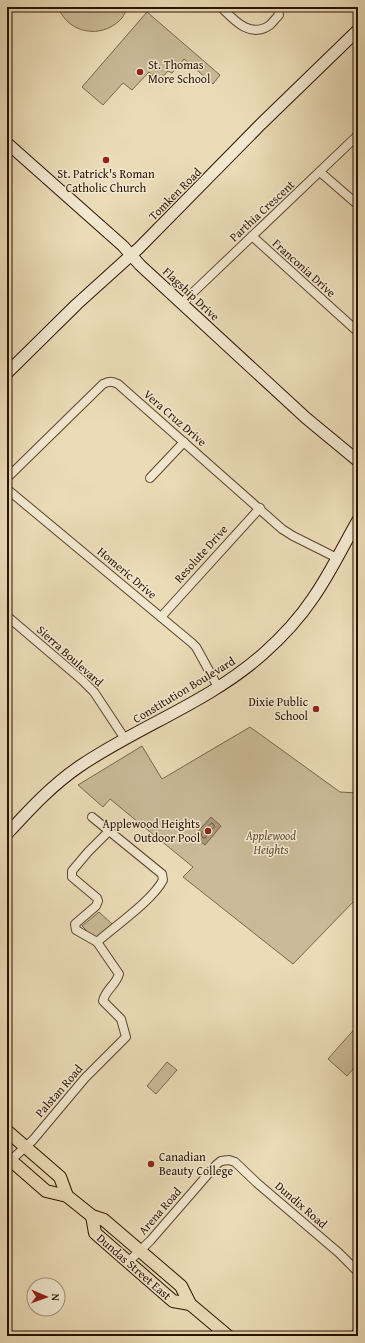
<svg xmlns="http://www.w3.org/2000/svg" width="365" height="1343" viewBox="0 0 365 1343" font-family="'Gentium Book Plus',serif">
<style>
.green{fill:#caba98;stroke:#7a664c}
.water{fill:#aa9779;stroke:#776249}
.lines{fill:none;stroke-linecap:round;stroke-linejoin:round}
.shore{stroke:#6a543c;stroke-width:1}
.street-casing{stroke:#5b442e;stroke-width:10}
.secondary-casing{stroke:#2b1200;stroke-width:13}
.primary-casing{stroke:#2b1200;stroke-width:14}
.street{stroke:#f2e8d0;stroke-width:8}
.secondary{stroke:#f2e8d0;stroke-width:11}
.primary{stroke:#ebdcb7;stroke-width:12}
.poi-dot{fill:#8f2418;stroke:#f2e8d0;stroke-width:1.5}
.labels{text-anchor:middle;stroke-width:3;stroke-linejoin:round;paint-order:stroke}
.poi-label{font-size:12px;fill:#2b1200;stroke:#f2e8d0;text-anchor:start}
.street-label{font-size:12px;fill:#2b1200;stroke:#f2e8d0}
.park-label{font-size:12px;font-style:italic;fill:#634d35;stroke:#f2e8d0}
</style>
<rect width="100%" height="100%" fill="#ebdcb7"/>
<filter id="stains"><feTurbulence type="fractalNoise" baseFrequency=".005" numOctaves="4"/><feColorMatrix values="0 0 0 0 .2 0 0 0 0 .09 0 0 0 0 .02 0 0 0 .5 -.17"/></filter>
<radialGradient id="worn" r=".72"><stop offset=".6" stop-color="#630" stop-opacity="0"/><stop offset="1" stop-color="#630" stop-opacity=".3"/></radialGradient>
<!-- green -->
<g class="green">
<path d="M 64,7 L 128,7 C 126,11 124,15 122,18 C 108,34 84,36 68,22 C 65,19 62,15 60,12 Z"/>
<path d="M 147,12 L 220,75 L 213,84 L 184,59 L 172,73 L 168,71 L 159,81 L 149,72 L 132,90 L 123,83 L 103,105 L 82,87 Z"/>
<path d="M 250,727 L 340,792 L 358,793 L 358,857 L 355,860 L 358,864 L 358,897 L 293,964 L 183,877 L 193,867 L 110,799 L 103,807 L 78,785 L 142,746 L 162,779 Z"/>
<path d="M 99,912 L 112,924 L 96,940 L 82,926 Z"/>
<path d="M 358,1025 L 358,1063 L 347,1076 L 328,1059 Z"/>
<path d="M 167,1062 L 177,1070 L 156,1094 L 147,1086 Z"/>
</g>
<!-- water -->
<path class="water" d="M 211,817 L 221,826 L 205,845 L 194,836 Z"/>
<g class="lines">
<!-- shore -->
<path class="shore" d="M 212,823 L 214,825 L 214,827 L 205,838 L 203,838 L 201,834 Z"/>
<defs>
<g id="street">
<path d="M 221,7 C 234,20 250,39 270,25 C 273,22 276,18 279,15 L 278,7"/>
<path d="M 320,172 L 358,205"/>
<path d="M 252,236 L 358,332"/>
<path d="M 182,303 L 358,135"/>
<path d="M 7,478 L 103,384 C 109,381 112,381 118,384 L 282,529 L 293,536 L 337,558"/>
<path d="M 150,478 L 184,442"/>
<path d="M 7,489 L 192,643 L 196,647 L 218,687"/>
<path d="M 7,616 L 82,680 L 94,692 L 125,739"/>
<path d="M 161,617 L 260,508"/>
<path d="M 92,817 L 162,874 L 163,880 C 153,900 115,926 97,942"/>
<path d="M 11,1160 L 33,1140 L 85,1078 L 126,1037 L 121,1019 L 103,1001 C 105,990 116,985 119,974 L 97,942 L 76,930 L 75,924 L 96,906 L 98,901 L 97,898 L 72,877 L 72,871 L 88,852 L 109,831"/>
<path d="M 128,1262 L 150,1241 L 216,1165 L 221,1161 L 229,1160 L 235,1162 L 257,1183 L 339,1253 L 358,1272"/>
</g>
<g id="secondary">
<path d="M 7,143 L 123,246 L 140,265 L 306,418 L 358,461"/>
<path d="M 7,373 L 77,304 L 139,248 L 261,124 L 358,30"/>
<path d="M 7,834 C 30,809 52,785 80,766 C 139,726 209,702 263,654 C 281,638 299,619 313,598 C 330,574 343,546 358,520"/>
<path d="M 356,1336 L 358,1333"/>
</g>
<g id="primary">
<path d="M 7,1131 L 60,1177 L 67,1196"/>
<path d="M 7,1157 L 46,1191 L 67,1196 L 92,1216 L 104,1220 L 181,1286 L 190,1304 L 228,1336"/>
<path d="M 92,1216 L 95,1233 L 173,1301 L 190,1304"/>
</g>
</defs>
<!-- street casing -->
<use href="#street" class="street-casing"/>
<!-- secondary casing -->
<use href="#secondary" class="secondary-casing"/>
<!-- primary casing -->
<use href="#primary" class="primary-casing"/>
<!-- street -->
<use href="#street" class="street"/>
<!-- secondary -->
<use href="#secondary" class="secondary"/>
<!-- primary -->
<use href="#primary" class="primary"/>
</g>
<!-- markers -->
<g class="poi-dot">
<circle cx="140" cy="72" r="4"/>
<circle cx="106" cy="160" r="4"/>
<circle cx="316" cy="709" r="4"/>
<circle cx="208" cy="831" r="4"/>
<circle cx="151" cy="1164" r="4"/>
</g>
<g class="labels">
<!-- poi labels -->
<g class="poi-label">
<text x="148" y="69">St. Thomas<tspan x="148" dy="14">More School</tspan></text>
<text x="106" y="178" text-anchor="middle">St. Patrick's Roman<tspan x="106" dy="14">Catholic Church</tspan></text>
<text x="308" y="706" text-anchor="end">Dixie Public<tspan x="308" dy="14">School</tspan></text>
<text x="200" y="828" text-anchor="end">Applewood Heights<tspan x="200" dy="14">Outdoor Pool</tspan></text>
<text x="159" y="1161">Canadian<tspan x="159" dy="14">Beauty College</tspan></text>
</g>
<!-- street labels -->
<g class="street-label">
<text transform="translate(175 194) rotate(-45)" y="4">Tomken Road</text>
<text transform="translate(262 211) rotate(-43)" y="4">Parthia Crescent</text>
<text transform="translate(304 268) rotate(42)" y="4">Franconia Drive</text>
<text transform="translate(191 294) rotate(43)" y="4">Flagship Drive</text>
<text transform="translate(175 418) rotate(41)" y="4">Vera Cruz Drive</text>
<text transform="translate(201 554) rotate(-48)" y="4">Resolute Drive</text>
<text transform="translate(127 573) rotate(40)" y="4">Homeric Drive</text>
<text transform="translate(70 656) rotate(42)" y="4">Sierra Boulevard</text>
<text transform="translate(184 690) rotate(-31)" y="4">Constitution Boulevard</text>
<text transform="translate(59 1091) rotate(-49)" y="4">Palstan Road</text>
<text transform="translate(301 1205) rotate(41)" y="4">Dundix Road</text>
<text transform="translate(160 1211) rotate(-49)" y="4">Arena Road</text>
<text transform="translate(134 1267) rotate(41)" y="4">Dundas Street East</text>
</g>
<!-- park labels -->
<g class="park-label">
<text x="271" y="840">Applewood<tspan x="271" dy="14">Heights</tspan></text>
</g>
</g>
<!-- margin -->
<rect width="365" height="1343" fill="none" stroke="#ebdcb7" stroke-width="24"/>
<rect x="8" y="8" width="349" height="1327" fill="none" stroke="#2b1200" stroke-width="2"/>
<rect x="12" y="12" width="341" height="1319" fill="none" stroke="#2b1200"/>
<!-- north arrow -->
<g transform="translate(46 1297) rotate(92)"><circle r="19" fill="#f2e8d0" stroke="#a2927d"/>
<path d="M0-3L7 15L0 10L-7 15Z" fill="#8f2418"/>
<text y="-6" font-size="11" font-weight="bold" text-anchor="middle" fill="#2b1200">N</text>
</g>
<rect width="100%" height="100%" filter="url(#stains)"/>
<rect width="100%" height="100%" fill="url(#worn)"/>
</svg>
